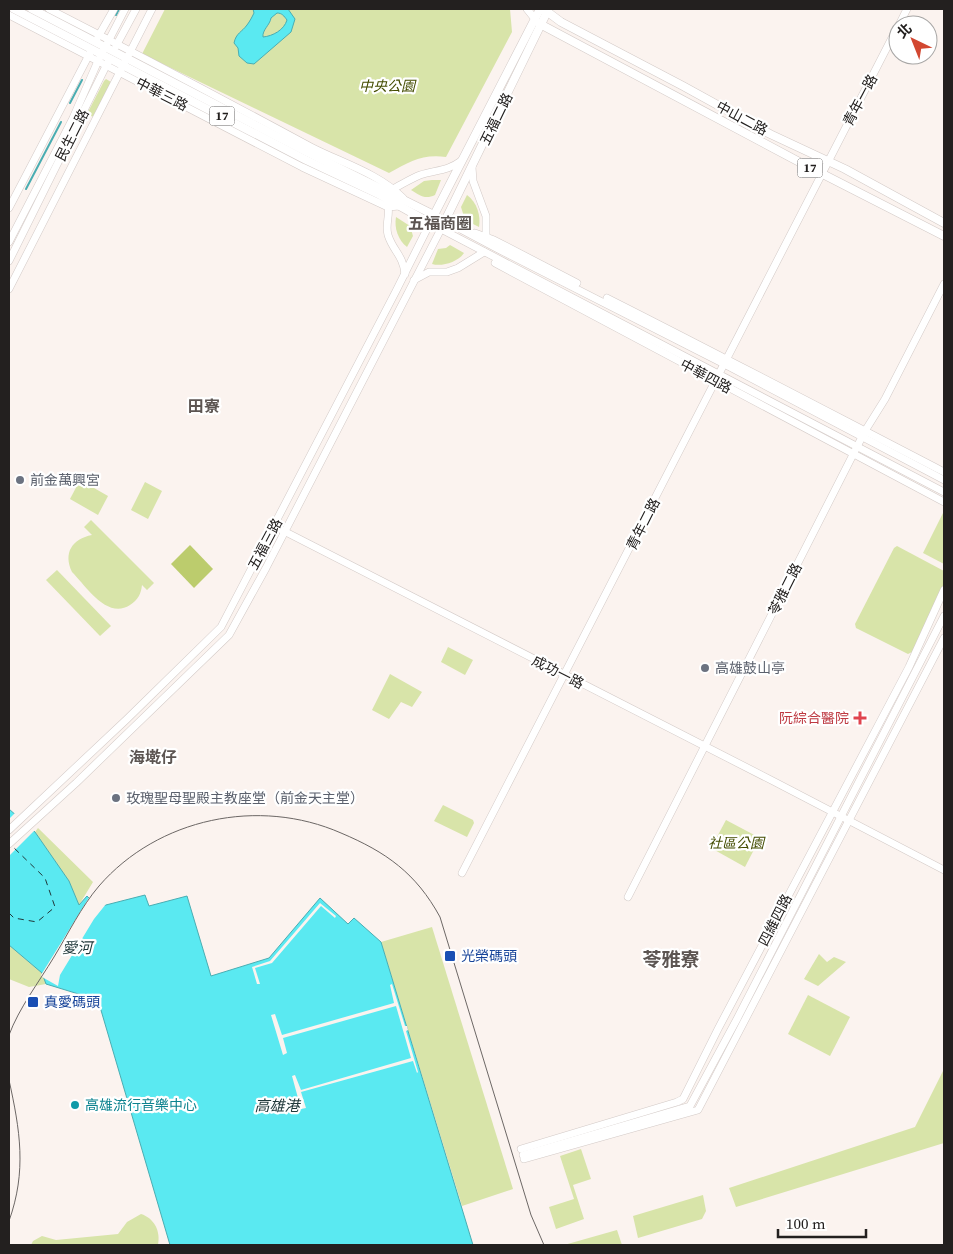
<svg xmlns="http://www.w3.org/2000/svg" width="953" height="1254" viewBox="0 0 953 1254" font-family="'Source Serif 4','Noto Sans TC',serif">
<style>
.green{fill:#d8e4a9}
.forest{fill:#bccc6d}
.water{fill:#5ae9f1;stroke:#4aadb2;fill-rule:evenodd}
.pier{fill:#fbf3ef}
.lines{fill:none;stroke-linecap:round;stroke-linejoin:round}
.stream{stroke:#4aadb2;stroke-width:2}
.ferry{stroke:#20383a;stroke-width:1;stroke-dasharray:6 5;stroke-linecap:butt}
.secondary-casing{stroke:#d3cac7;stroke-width:8}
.primary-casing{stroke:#d3cac7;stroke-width:9}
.secondary{stroke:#fff;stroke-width:7}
.primary{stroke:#fff;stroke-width:8}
.tram{stroke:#6c6765;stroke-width:1}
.worship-dot{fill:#6b7280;stroke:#fff;stroke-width:2}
.health-dot{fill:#e0444e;stroke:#fff;stroke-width:2}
.transit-dot{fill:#1a4fb4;stroke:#fff;stroke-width:2}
.culture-dot{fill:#0f9aa8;stroke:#fff;stroke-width:2}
.labels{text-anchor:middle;stroke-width:4.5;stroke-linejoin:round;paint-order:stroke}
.shield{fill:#fff;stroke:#656362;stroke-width:1}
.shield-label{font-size:12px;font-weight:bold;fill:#23201f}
.park-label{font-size:14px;font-style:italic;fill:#434c00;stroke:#fff}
.street-label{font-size:14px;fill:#23201f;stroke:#fff}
.worship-label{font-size:14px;fill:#5b616d;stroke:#fff;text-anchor:start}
.health-label{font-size:14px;fill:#be3a42;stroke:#fff;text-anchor:end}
.transit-label{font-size:14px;fill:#164399;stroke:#fff;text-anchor:start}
.culture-label{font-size:14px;fill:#0d838f;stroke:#fff;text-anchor:start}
.water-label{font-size:15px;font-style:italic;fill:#20383a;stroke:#fff}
.quarter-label{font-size:16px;font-weight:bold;fill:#5c5552;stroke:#fff}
.district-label{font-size:19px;font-weight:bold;fill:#5c5552;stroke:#fff}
</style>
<rect width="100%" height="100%" fill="#fbf3ef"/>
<!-- green -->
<g class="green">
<path d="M 165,9 L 510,9 L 512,32 L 446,157 C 421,154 410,162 389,173 L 142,54 Z"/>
<path d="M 106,79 L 111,82 L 111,84 L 94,117 L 88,115 L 88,112 L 104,81 Z"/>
<path d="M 432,180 L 441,180 L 435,195 C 425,200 419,195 411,190 L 424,181 Z"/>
<path d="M 467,195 C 477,202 481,216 479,227 L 465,220 L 461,207 Z"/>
<path d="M 396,217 L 410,226 L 413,236 L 407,247 C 398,240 394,228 396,217 Z"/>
<path d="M 450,245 L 464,253 C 458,262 442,267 432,264 L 438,249 L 446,248 Z"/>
<path d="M 80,480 L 108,496 L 98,515 L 70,499 Z"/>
<path d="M 145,482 L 162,491 L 148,519 L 131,510 Z"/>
<path d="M 944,511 L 944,564 L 923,553 Z"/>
<path d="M 91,520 L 154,583 L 147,590 L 142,585 C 141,594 138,600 130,605 C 107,620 86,586 72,572 C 63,553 72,539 92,535 L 84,527 Z"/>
<path d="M 897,546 L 944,571 L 944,588 L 912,652 L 908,654 L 856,628 L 855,624 L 894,548 Z"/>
<path d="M 57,570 L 111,626 L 100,636 L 46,580 Z"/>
<path d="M 448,647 L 473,660 L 465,675 L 441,662 Z"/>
<path d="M 390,674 L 422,692 L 412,707 L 401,702 L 389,719 L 372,710 Z"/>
<path d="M 443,805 L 473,820 L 474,823 L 467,837 L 434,821 Z"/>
<path d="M 726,820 L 760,838 L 745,867 L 711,848 Z"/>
<path d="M 38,828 L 93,882 L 79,905 L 69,881 L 35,832 Z"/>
<path d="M 432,927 L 513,1189 L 462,1206 L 381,942 Z"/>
<path d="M 9,945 L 42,973 L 46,984 L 29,987 L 9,979 Z"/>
<path d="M 819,954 L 827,962 L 834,957 L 846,962 L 818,986 L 804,979 Z"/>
<path d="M 808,995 L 850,1017 L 830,1056 L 788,1034 Z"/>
<path d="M 944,1069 L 944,1143 L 736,1207 L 729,1188 L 915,1127 Z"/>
<path d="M 581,1149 L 591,1179 L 573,1185 L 584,1219 L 556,1229 L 549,1207 L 574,1199 L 560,1156 Z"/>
<path d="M 703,1195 L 706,1211 L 702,1219 L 638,1238 L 633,1216 Z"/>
<path d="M 141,1214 C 154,1218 161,1231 158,1245 L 31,1245 L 33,1241 L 42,1236 L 56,1240 L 118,1234 L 127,1222 Z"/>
<path d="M 617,1230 L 622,1245 L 564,1245 Z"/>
</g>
<!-- forest -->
<path class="forest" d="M 190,545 L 213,569 L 194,588 L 171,564 Z"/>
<!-- water -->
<g class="water">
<path d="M 253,9 L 288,9 L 295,19 L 291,32 L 254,64 L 247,63 L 239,56 L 238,48 L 234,43 C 236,33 242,32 247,25 C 250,21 252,17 254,13 ZM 277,13 C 282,13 284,16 287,20 C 284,30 273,36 263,37 C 262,30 270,25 271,18 Z"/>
<path d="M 9,809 L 35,832 L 69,881 L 79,905 L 87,896 L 98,907 L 145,895 L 149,906 L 187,896 L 211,976 L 269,958 L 320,898 L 348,924 L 354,918 L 381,942 L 473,1245 L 170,1245 L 98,1000 L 46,984 L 42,973 L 9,945 Z"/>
</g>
<!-- pier -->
<g class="pier">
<path d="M 16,812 L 35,830 L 9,856 L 9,819 Z"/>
<path d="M 90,896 L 99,904 L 106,904 L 94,919 L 60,975 L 58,986 L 42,977 L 41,975 Z"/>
<path d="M 320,903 L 336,916 L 335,918 L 321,906 L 272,963 L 255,968 L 260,984 L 257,984 L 252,967 L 270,961 Z"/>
<path d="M 392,984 L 405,1026 L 407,1026 L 408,1030 L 406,1031 L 418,1072 L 417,1073 L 413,1061 L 301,1092 L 306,1108 L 301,1109 L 292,1076 L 295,1075 L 301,1090 L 411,1058 L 396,1006 L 283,1038 L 287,1053 L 283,1055 L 271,1015 L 275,1014 L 282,1035 L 394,1003 L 390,985 Z"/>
</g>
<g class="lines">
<!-- stream -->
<g class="stream">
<path d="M 116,15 L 119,9"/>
<path d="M 70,103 L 82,80"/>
<path d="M 26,189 L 61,122"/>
</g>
<!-- ferry -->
<path class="ferry" d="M 9,913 L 14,918 L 37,922 L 55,907 L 45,878 L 11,845"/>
<defs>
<g id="secondary">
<path d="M 49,9 C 137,54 224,100 311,147 C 342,163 378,173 403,198"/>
<path d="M 527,9 L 535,19"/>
<path d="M 9,15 L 302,167 L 388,207 L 399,206"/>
<path d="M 899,25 L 907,9"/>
<path d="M 98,37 L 114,9"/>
<path d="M 116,46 L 136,9"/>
<path d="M 472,167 L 473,181 L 486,216 L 486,236"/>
<path d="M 391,190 C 401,185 410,179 420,175 C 435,170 448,171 461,161"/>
<path d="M 388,207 C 390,216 385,225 388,235 C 393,251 403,255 405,274"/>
<path d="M 9,208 L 90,53"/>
<path d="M 475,233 L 494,240 L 577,283"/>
<path d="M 9,242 L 73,118 L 98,61 L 125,9"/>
<path d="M 9,261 L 108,62"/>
<path d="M 495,263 L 944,502"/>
<path d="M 414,280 L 429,272 L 447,272 L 458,268 L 484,252"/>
<path d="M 9,289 L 152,9"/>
<path d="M 607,298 C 720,355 832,414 944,472"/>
<path d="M 274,526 L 773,781 L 944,870"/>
<path d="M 9,830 L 127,719 L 221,627 L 396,291 L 434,215 L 496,248 L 724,364 L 944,480"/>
<path d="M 9,844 L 76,783 L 229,635 L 266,568 L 441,229 L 944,492"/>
<path d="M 462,873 L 898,26"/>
<path d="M 628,897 L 865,431 L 885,399 L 944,284"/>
<path d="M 521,1149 L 677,1102 L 683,1099 L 718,1029 L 909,667 L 944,590"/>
<path d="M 523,1155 L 690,1106 L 737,1019 L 944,616"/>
<path d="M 524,1159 L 698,1110 L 944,638"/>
</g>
<g id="primary">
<path d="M 14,9 L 306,160 L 380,195 L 441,229 L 547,12"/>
<path d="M 32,9 L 309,153 L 434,215 L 540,9"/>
<path d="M 545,10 L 561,22 L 683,86 L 770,134 L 845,169 L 944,223"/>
<path d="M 540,24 L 805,165 L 944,236"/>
</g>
</defs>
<!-- secondary casing -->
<use href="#secondary" class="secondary-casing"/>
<!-- primary casing -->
<use href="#primary" class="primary-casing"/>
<!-- secondary -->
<use href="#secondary" class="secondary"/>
<!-- primary -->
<use href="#primary" class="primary"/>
<!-- tram -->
<g class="tram">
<path d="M 9,1035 C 19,1008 39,982 54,957 C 68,934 81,907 99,886 C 158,818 259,797 341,833 C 386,852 416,873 440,917 L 531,1215 L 544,1245"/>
<path d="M 9,1080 C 20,1130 27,1171 9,1221"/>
</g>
</g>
<!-- markers -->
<g class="worship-dot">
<circle cx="20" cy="480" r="5"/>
<circle cx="705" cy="668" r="5"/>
<circle cx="116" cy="798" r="5"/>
</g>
<path class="health-dot" d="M857.5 710.5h5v5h5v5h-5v5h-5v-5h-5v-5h5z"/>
<g class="transit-dot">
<rect x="444" y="950" width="12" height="12" rx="2.5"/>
<rect x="27" y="996" width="12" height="12" rx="2.5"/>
</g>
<circle class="culture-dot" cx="75" cy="1105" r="5"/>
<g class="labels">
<!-- shield labels -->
<g class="shield">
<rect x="209.5" y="106.5" width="25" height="19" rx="4"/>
<rect x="797.5" y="158.5" width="25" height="19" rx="4"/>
</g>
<g class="shield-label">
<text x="222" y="120">17</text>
<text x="810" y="172">17</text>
</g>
<!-- park labels -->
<g class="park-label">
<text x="387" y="91">中央公園</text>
<text x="736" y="848">社區公園</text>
</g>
<!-- street labels -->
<g class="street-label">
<text transform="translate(162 94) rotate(27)" y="5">中華三路</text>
<text transform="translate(860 100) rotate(-62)" y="5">青年一路</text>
<text transform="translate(742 118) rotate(28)" y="5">中山二路</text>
<text transform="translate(496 119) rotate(-64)" y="5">五福二路</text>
<text transform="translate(72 135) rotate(-63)" y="5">民生二路</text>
<text transform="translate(706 376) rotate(28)" y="5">中華四路</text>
<text transform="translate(643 524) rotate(-63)" y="5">青年二路</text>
<text transform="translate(265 544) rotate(-62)" y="5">五福三路</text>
<text transform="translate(785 589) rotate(-63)" y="5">苓雅二路</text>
<text transform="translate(558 672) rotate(27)" y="5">成功一路</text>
<text transform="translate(775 920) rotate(-63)" y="5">四維四路</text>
</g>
<!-- worship labels -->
<g class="worship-label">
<text x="30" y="485">前金萬興宮</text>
<text x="715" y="673">高雄鼓山亭</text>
<text x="126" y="803">玫瑰聖母聖殿主教座堂（前金天主堂）</text>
</g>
<!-- health labels -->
<g class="health-label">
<text x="849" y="723">阮綜合醫院</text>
</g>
<!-- transit labels -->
<g class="transit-label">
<text x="461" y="961">光榮碼頭</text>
<text x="44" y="1007">真愛碼頭</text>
</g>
<!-- culture labels -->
<g class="culture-label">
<text x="85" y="1110">高雄流行音樂中心</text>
</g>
<!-- water labels -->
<g class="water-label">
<text x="77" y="953">愛河</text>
<text x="277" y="1111">高雄港</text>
</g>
<!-- quarter labels -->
<g class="quarter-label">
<text x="440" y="229">五福商圈</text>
<text x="204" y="412">田寮</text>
<text x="153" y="763">海墘仔</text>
</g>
<!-- district labels -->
<g class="district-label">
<text x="671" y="966">苓雅寮</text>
</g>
</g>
<!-- border -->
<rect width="953" height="1254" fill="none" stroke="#23201f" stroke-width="20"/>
<!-- north arrow -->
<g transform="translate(913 40) rotate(317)"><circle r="24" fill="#ffffff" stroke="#a7a6a5"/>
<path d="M0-4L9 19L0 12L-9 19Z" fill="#d24730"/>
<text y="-8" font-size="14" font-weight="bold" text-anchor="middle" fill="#23201f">北</text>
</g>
<!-- scale -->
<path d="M778 1229v8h88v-8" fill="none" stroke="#23201f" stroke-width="2.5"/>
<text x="786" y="1229" font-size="15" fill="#23201f" stroke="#ffffff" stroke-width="4" paint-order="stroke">100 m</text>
</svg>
